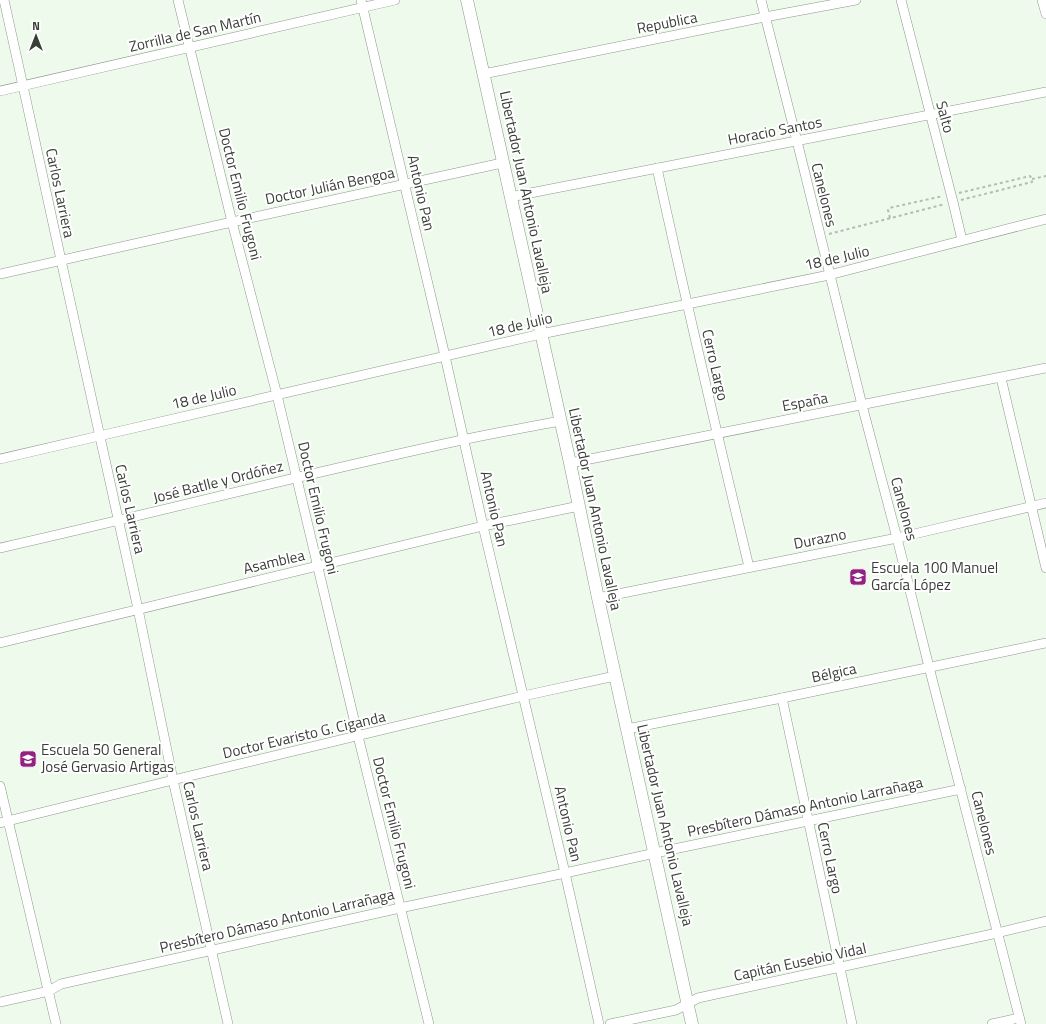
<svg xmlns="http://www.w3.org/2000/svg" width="1046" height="1024" viewBox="0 0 1046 1024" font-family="'Titillium Web',sans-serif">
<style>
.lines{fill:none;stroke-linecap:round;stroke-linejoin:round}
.street-casing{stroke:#8d988b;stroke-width:10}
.secondary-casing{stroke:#8d988b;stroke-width:13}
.path{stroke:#b3bdb1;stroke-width:2;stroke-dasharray:3 3;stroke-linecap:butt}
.street{stroke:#fff;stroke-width:9}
.secondary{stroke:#fff;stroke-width:12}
.labels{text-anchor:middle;stroke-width:4;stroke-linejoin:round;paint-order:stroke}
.street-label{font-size:15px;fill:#3a3e39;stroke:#fff}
.poi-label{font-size:15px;fill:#3a3e39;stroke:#fff;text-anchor:start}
</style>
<rect width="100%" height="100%" fill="#eefbec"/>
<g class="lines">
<defs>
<g id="street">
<path d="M 4,0 L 23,86 L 61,260 L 138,609 L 173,780 L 228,1024"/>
<path d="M 178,0 L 232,222 L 277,395 L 358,736 L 429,1024"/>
<path d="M 361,0 L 445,356 L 483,526 L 565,873 L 599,1024"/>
<path d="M 761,0 L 797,141 L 862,405 L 897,538 L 929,667 L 1021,1024"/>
<path d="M 901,0 L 953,202 L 962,240"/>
<path d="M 1042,0 L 1046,14"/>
<path d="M 483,74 L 765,17 L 856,0"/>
<path d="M 0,91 L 395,0"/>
<path d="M 657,168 C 686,301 717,434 749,567"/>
<path d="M 510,197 C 689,161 868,128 1046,92"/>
<path d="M 0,274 L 232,222 L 502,163"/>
<path d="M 1001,378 L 1046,568"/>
<path d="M 0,459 L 99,436 L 541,334 L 829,275 L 1046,219"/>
<path d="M 570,463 L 1046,368"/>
<path d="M 0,548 C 154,513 308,473 462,440 C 495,433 528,427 560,421"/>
<path d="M 598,598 L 897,538 L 1046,503"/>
<path d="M 0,643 L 483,526 L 579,506"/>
<path d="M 782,698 L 852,1024"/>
<path d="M 627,729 L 782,698 L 1046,643"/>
<path d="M 0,786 L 56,1024"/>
<path d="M 0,823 L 173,780 L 523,696 L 615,676"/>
<path d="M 0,1002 L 49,991 L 61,984 L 400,908 L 565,873 L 655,853 L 961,789"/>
<path d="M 610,1024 L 676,1010 L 698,998 L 997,933 L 1046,921"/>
<path d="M 992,1024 L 1019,1018"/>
</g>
<path id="secondary" d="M 467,0 L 570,463 L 598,598 L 692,1024"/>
</defs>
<!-- street casing -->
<use href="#street" class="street-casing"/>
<!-- secondary casing -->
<use href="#secondary" class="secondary-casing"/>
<!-- path -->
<g class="path">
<path d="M 1032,179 L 1046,176"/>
<path d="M 959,193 L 1030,176 L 1032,179 L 1032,182 L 961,200"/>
<path d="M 890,218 L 888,210 L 889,208 L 943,196"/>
<path d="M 829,234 L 945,204"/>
</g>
<!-- street -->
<use href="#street" class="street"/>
<!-- secondary -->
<use href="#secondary" class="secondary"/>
</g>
<!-- icons -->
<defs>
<symbol id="school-square" viewBox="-11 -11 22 22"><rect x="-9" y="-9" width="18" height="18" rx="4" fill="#922180" stroke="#fff"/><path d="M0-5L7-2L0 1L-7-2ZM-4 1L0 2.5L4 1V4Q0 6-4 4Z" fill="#fff"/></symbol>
</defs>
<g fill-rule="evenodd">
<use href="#school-square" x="848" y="567" width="20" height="20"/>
<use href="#school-square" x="18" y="749" width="20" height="20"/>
</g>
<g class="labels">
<!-- street labels -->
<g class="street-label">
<text transform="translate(667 23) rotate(-11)" y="5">Republica</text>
<text transform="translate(195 32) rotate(-13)" y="5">Zorrilla de San Martín</text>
<text transform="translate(945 117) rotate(75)" y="5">Salto</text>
<text transform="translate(775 131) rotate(-11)" y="5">Horacio Santos</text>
<text transform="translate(330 186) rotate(-12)" y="5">Doctor Julián Bengoa</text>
<text transform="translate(526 192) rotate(78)" y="5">Libertador Juan Antonio Lavalleja</text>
<text transform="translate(60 193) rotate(78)" y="5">Carlos Larriera</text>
<text transform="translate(421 193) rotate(77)" y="5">Antonio Pan</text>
<text transform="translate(240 194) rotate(76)" y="5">Doctor Emilio Frugoni</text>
<text transform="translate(824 195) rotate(76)" y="5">Canelones</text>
<text transform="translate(837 258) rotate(-13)" y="5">18 de Julio</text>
<text transform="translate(520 325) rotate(-13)" y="5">18 de Julio</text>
<text transform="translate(715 365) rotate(77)" y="5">Cerro Largo</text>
<text transform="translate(204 397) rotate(-13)" y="5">18 de Julio</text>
<text transform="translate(805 402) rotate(-11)" y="5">España</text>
<text transform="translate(218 482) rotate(-14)" y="5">José Batlle y Ordóñez</text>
<text transform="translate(318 508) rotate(77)" y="5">Doctor Emilio Frugoni</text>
<text transform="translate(130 509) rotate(77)" y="5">Carlos Larriera</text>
<text transform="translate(494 509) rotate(77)" y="5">Antonio Pan</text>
<text transform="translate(595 509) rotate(78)" y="5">Libertador Juan Antonio Lavalleja</text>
<text transform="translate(904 509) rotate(75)" y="5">Canelones</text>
<text transform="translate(820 539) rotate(-11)" y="5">Durazno</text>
<text transform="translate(274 562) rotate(-13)" y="5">Asamblea</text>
<text transform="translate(834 673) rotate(-12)" y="5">Bélgica</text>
<text transform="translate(304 735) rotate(-13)" y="5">Doctor Evaristo G. Ciganda</text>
<text transform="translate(805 807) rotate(-12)" y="5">Presbítero Dámaso Antonio Larrañaga</text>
<text transform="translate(394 823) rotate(76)" y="5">Doctor Emilio Frugoni</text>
<text transform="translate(984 823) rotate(76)" y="5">Canelones</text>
<text transform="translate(568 824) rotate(77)" y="5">Antonio Pan</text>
<text transform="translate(665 825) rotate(77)" y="5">Libertador Juan Antonio Lavalleja</text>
<text transform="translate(198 826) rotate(77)" y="5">Carlos Larriera</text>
<text transform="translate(830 858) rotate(78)" y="5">Cerro Largo</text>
<text transform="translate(277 921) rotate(-13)" y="5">Presbítero Dámaso Antonio Larrañaga</text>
<text transform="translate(800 962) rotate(-12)" y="5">Capitán Eusebio Vidal</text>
</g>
<!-- poi labels -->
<g class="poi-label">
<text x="871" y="573">Escuela 100 Manuel<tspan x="871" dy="17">García López</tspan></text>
<text x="41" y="755">Escuela 50 General<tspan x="41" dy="17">José Gervasio Artigas</tspan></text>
</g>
</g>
<!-- north arrow -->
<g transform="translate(36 36)" stroke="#ffffff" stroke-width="3" paint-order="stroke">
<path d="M0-3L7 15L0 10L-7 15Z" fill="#3a3e39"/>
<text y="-6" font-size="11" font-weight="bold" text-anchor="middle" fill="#3a3e39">N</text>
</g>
</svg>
